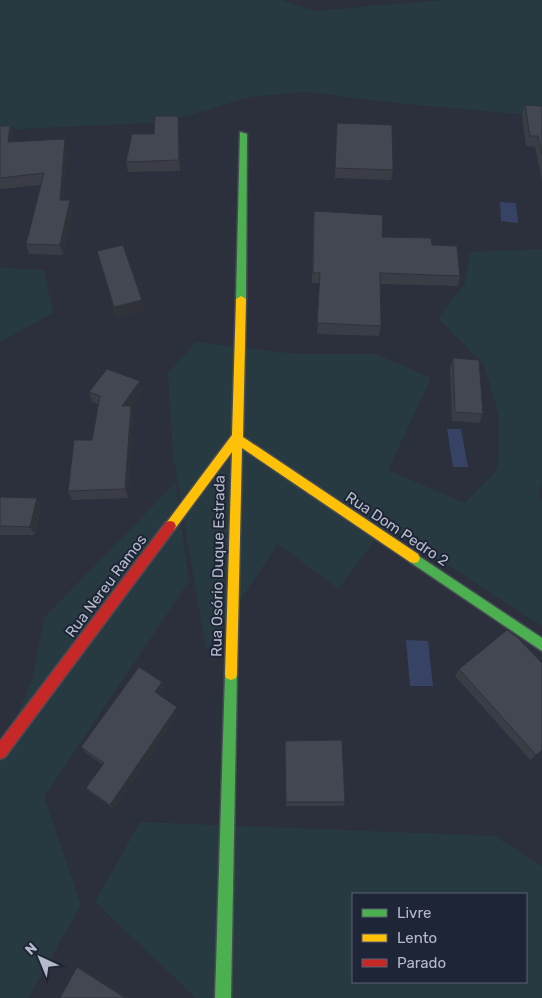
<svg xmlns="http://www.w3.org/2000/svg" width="542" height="998" viewBox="0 0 542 998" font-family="Rubik,sans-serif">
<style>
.green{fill:#283a41;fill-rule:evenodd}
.water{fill:#374365}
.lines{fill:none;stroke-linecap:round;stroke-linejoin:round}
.fast-casing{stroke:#474b54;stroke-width:3}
.slow-casing{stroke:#474b54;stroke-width:3}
.jam-casing{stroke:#474b54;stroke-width:3}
.fast{fill:#4caf50;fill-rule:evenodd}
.slow{fill:#ffc107;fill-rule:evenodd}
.jam{fill:#c62828;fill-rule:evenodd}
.wall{fill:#3a3d46}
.shaded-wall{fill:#2f3239}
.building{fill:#434751;stroke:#2f3239}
.labels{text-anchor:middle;stroke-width:4;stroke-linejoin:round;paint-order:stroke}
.street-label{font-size:15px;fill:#b6bbcb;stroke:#1e2536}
</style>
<rect width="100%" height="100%" fill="#2b303c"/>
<!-- green -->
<g class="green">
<path d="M 0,0 L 281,0 L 315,11 L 443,0 L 542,0 L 542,116 L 406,104 L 306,92 L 249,97 L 167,122 L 0,130 Z"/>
<path d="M 542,249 L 542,480 L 539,498 L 542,501 L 542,626 L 386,525 L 338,589 L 278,544 L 206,651 L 173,454 L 168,373 L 196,342 L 297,354 L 376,354 L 431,378 L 388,470 L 464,503 L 498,469 L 499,416 L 484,365 L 438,318 L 465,283 L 470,252 Z"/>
<path d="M 0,268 L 44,270 L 53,313 L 0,342 Z"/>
<path d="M 175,483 L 189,581 L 44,797 L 81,905 L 28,998 L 0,998 L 0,755 L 33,678 L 44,618 Z"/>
<path d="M 140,822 L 495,836 L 542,867 L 542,998 L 196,998 L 95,902 ZM 353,894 L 526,894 L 526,982 L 353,982 Z"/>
</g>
<!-- water -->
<g class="water">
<path d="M 500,202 L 516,203 L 518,223 L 501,221 Z"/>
<path d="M 447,429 L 461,429 L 468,467 L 453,467 Z"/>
<path d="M 406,640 L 428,641 L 433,686 L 410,686 Z"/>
</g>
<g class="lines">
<defs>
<g id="fast">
<path d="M 240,132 L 247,134 L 246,299 L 241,302 L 236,299 Z"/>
<path d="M 414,553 L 542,638 L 542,651 L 410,562 L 408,558 L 410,554 Z"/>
<path d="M 231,668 L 236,670 L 237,674 L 231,998 L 215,998 L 225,674 L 226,670 Z"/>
</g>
<path id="slow" d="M 241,296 L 246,299 L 243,437 L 418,554 L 420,558 L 418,562 L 414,563 L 410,562 L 242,448 L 237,674 L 236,678 L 231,680 L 226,678 L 225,674 L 232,452 L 174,530 L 170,531 L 166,530 L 164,526 L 232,435 L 236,299 Z"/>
<path id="jam" d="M 170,521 L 174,522 L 176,526 L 174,530 L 5,757 L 0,759 L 0,741 L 166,522 Z"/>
</defs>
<!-- fast casing -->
<use href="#fast" class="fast-casing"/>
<!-- slow casing -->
<use href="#slow" class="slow-casing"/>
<!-- jam casing -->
<use href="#jam" class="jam-casing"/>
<!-- fast -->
<use href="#fast" class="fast"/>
<!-- slow -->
<use href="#slow" class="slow"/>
<!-- jam -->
<use href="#jam" class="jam"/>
</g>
<!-- wall -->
<g class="wall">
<path d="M 525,105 L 542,106 L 542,181 L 535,147 L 526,146 L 522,116 Z"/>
<path d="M 178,116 L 179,126 L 180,171 L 128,172 L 126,162 L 154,134 Z"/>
<path d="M 337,123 L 393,170 L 391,180 L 335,178 Z"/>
<path d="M 0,126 L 10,126 L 13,136 L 12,142 L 68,150 L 63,200 L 70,200 L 73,211 L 63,255 L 29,254 L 26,244 L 41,185 L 0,189 Z"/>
<path d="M 313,222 L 382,237 L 432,245 L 460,276 L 458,286 L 380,284 L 381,326 L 379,336 L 317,334 L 320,283 L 312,283 Z"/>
<path d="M 97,251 L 142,300 L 144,311 L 116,317 Z"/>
<path d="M 453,358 L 483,414 L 479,423 L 452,421 L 450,368 Z"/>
<path d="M 142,391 L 131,406 L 133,416 L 128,498 L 72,500 L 68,491 L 92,440 L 98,404 L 92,402 L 89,392 Z"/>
<path d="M 0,497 L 41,506 L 35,535 L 0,535 Z"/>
<path d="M 459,669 L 542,750 L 530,760 L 455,676 Z"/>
<path d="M 162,682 L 164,688 L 159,695 L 179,712 L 114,809 L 90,792 L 86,788 L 103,765 L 85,752 L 81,747 Z"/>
<path d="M 285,746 L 345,802 L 343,806 L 286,806 Z"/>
</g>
<!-- shaded-wall -->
<g class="shaded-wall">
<path d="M 178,116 L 179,126 L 180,171 L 179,160 Z"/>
<path d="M 10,126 L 13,136 L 11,153 L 8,142 Z"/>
<path d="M 65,139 L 68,150 L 62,211 L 60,200 Z"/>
<path d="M 70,200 L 73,211 L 63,255 L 60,245 Z"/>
<path d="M 142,300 L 144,311 L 116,317 L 114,307 Z"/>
<path d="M 140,381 L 142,391 L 131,406 L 133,416 L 128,498 L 125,489 L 122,406 Z"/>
<path d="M 37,498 L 41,506 L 35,535 L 30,527 Z"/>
<path d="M 162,682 L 164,688 L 157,698 L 155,692 Z"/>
<path d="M 177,707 L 179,712 L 114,809 L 110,805 Z"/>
<path d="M 77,967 L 82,967 L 130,998 L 125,998 Z"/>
</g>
<!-- building -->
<g class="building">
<path d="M 525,105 L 542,106 L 542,154 L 538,136 L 530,136 Z"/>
<path d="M 155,116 L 178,116 L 179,160 L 126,162 L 132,134 L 154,134 Z"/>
<path d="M 337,123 L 392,125 L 393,170 L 335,168 Z"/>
<path d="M 0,126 L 10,126 L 8,142 L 65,139 L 60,200 L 70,200 L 60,245 L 26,244 L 44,173 L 0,178 Z"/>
<path d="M 314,211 L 383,215 L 382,237 L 431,238 L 432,245 L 457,246 L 460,276 L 380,273 L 381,326 L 317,323 L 320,273 L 313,273 Z"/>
<path d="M 123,245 L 142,300 L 114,307 L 97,251 Z"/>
<path d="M 453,358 L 479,360 L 483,414 L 455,412 Z"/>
<path d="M 107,369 L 140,381 L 122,406 L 131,406 L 125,489 L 68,491 L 74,440 L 92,440 L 100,396 L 89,392 Z"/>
<path d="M 0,497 L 37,498 L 30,527 L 0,526 Z"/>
<path d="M 507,630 L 518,638 L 542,663 L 542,750 L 536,755 L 459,669 Z"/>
<path d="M 139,667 L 162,682 L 155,692 L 177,707 L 110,805 L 86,788 L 104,763 L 81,747 Z"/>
<path d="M 342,740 L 345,802 L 286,802 L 285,741 Z"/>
<path d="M 77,967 L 125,998 L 60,998 Z"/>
</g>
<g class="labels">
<!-- street labels -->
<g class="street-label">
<text transform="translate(397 529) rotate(34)" y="5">Rua Dom Pedro 2</text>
<text transform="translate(218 566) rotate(-89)" y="5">Rua Osório Duque Estrada</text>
<text transform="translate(106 586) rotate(-53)" y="5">Rua Nereu Ramos</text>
</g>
</g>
<!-- legend -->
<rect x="352" y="893" width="175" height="90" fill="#1e2536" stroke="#5b6172"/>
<rect x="362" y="909" width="25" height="8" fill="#4caf50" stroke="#5b6172"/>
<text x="397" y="918" font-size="15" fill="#b6bbcb">Livre</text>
<rect x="362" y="934" width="25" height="8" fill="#ffc107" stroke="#5b6172"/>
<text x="397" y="943" font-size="15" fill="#b6bbcb">Lento</text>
<rect x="362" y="959" width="25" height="8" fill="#c62828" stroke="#5b6172"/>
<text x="397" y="968" font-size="15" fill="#b6bbcb">Parado</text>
<!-- north arrow -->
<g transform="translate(40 958) rotate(316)" stroke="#1e2536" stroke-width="4" paint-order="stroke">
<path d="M0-4L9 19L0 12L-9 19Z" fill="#b6bbcb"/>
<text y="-8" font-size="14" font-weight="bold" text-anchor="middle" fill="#b6bbcb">N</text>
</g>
</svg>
